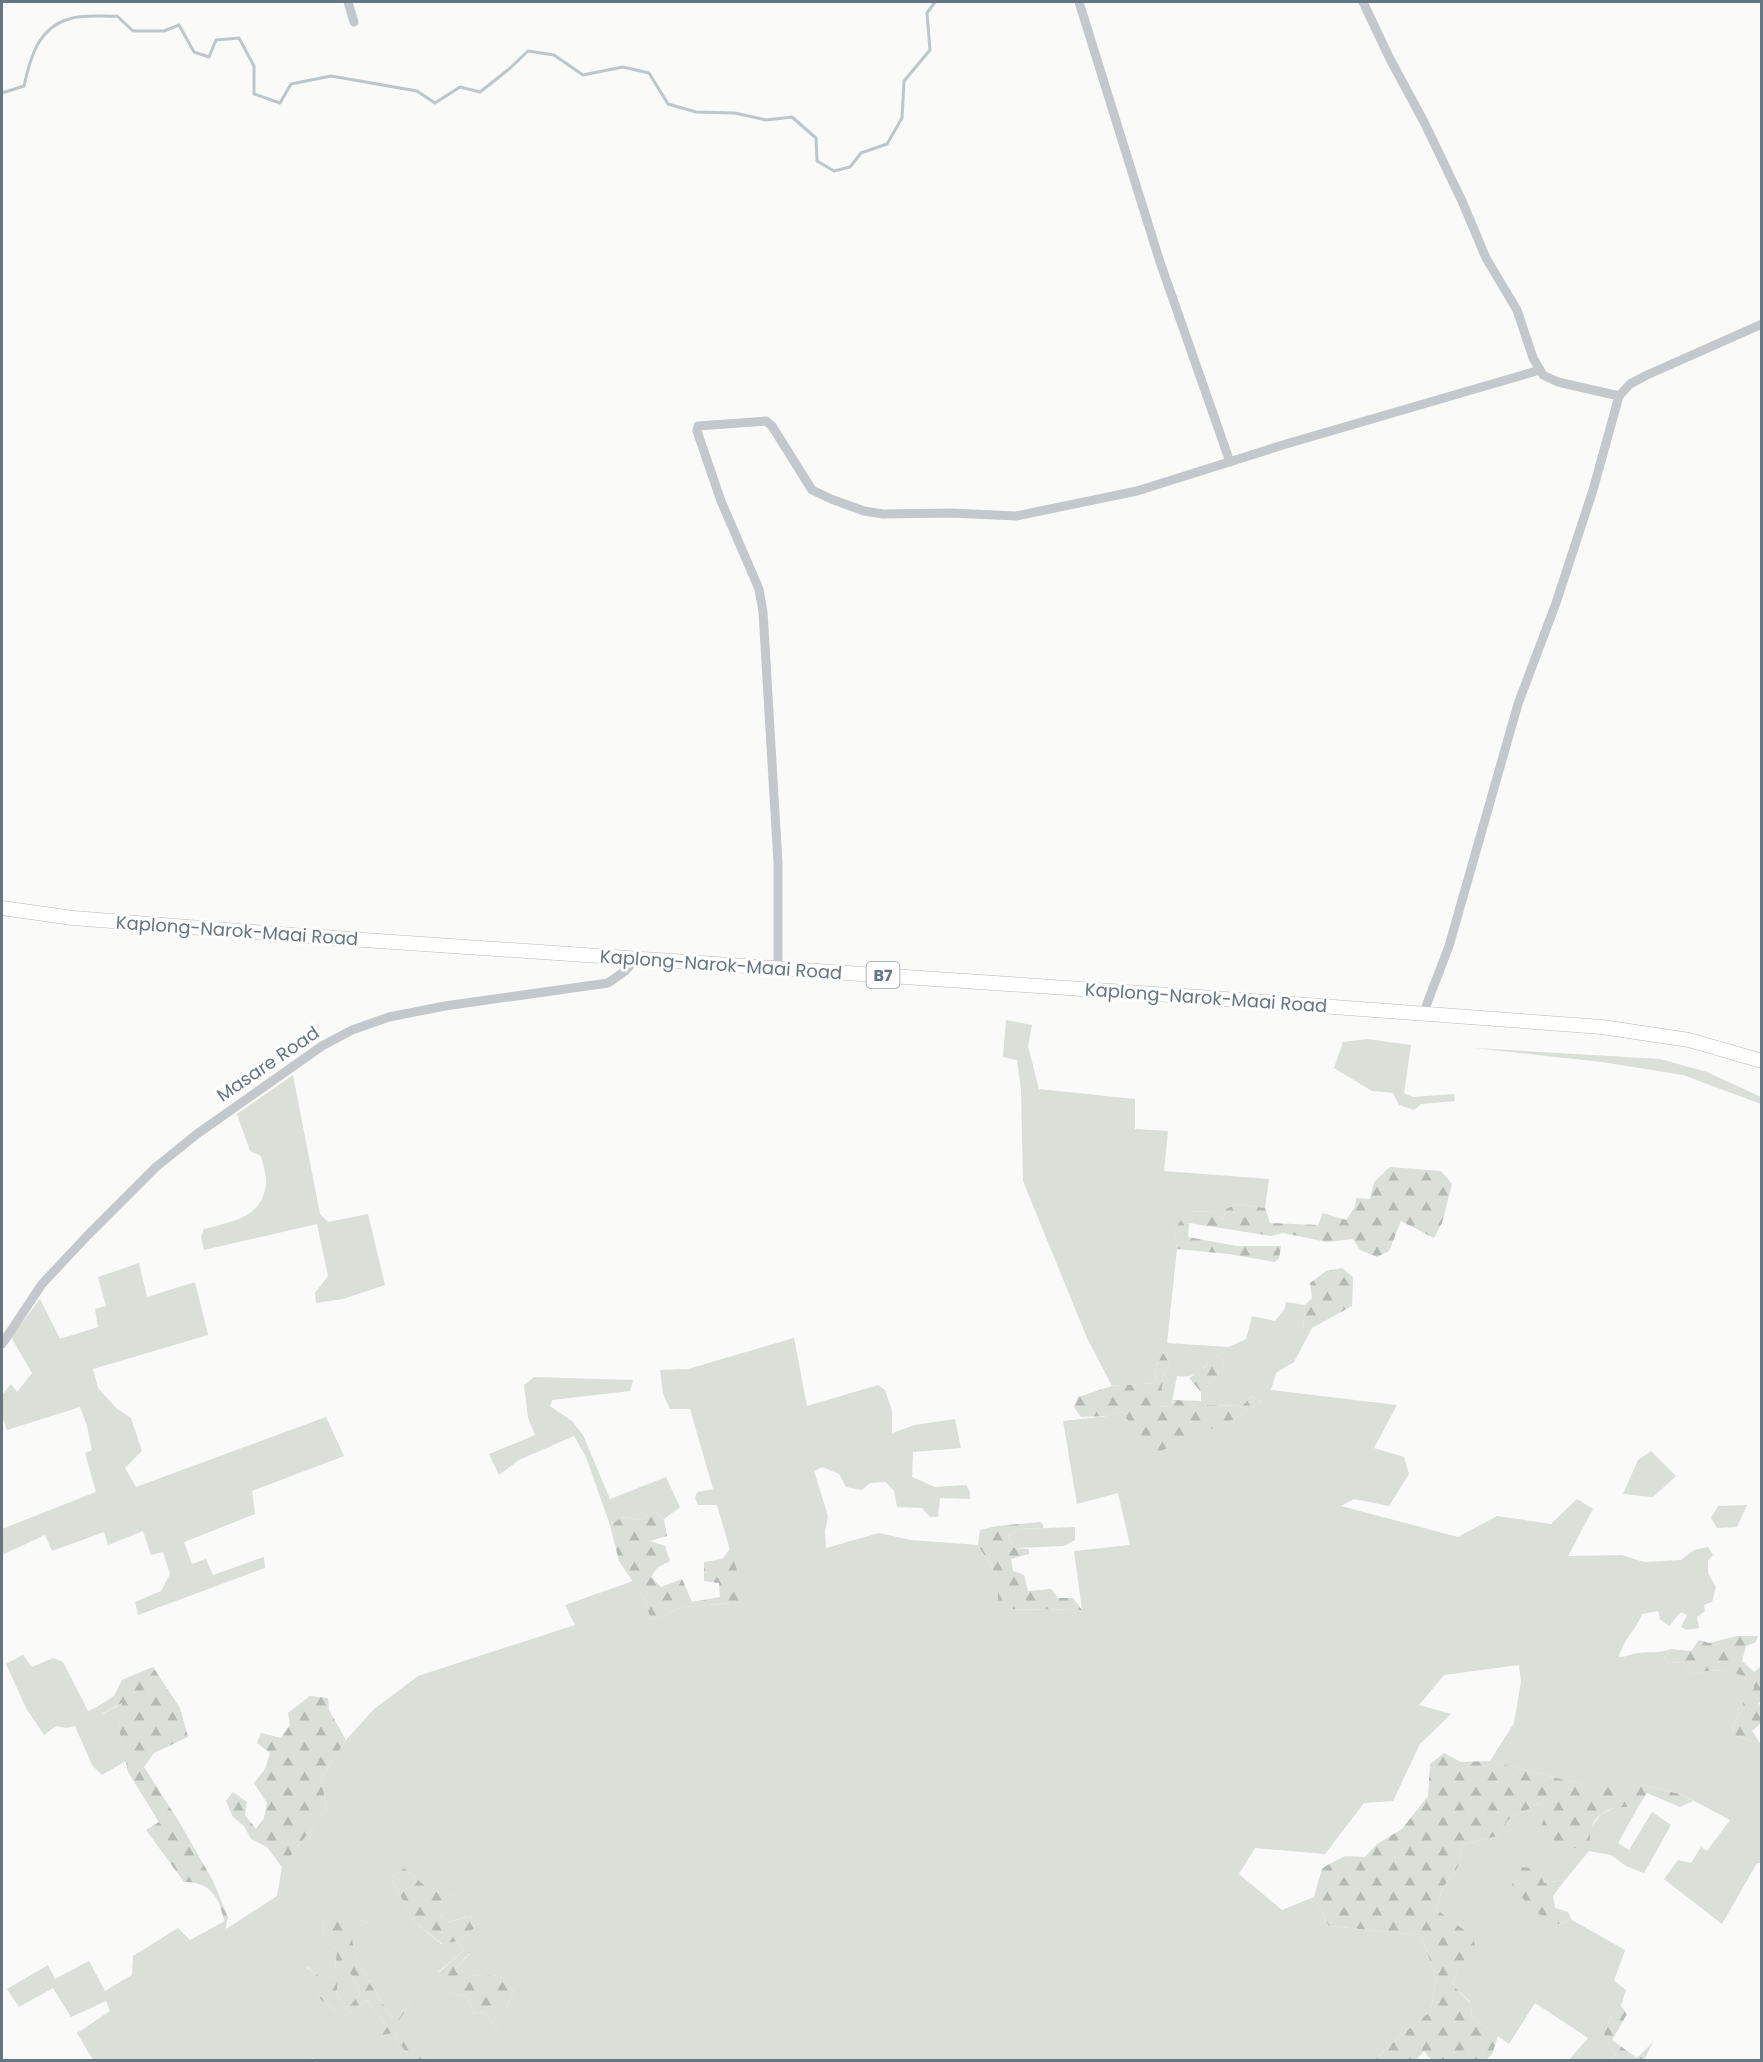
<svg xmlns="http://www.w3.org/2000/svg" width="1763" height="2062" viewBox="0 0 1763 2062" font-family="Poppins,sans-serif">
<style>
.grass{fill:#dadfd7;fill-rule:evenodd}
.forest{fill:url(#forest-firs)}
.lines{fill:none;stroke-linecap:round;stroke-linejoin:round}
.stream{stroke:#bbc7cb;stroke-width:3}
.highway-casing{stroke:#b4b9bd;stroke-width:15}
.minor{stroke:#c3c8cc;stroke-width:9}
.highway{stroke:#fff;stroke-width:14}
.labels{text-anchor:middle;stroke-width:6;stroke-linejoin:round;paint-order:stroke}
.shield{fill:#fff;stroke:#939fa8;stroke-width:1.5}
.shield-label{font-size:16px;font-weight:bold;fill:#657683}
.street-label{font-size:18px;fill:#657683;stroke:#fff}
</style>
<defs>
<pattern id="forest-firs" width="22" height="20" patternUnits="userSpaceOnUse" patternTransform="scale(1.5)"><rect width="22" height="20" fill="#dadfd7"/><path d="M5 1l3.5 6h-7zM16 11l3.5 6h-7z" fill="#b4b9b4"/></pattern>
</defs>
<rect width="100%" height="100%" fill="#fafaf8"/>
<!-- grass -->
<g class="grass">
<path d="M 1006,1020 L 1032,1025 L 1028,1046 L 1039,1089 L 1135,1099 L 1135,1129 L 1168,1131 L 1164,1171 L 1269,1179 L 1265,1208 L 1237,1204 L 1226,1209 L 1223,1220 L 1212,1211 L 1187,1212 L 1174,1231 L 1177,1249 L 1167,1343 L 1229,1347 L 1246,1339 L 1252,1316 L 1275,1321 L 1284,1310 L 1286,1302 L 1305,1305 L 1303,1328 L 1312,1328 L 1294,1362 L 1276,1373 L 1271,1390 L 1397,1405 L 1374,1448 L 1404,1457 L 1409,1474 L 1389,1506 L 1354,1499 L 1341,1506 L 1458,1537 L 1497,1516 L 1551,1524 L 1577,1499 L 1593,1509 L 1568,1556 L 1622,1555 L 1644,1562 L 1681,1560 L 1694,1550 L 1708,1547 L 1713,1555 L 1708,1561 L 1708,1573 L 1716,1587 L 1712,1602 L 1704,1605 L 1705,1611 L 1697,1617 L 1699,1628 L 1686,1630 L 1681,1627 L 1687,1615 L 1681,1612 L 1669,1626 L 1660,1619 L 1658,1611 L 1642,1614 C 1636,1630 1622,1641 1619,1657 C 1627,1657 1632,1653 1639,1653 C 1652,1651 1658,1654 1671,1649 L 1664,1658 L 1670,1663 L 1683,1662 L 1693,1674 C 1719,1667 1730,1670 1754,1680 L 1754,1691 L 1745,1690 L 1743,1708 L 1732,1727 L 1736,1736 L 1759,1743 L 1761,1741 L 1761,1863 L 1757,1863 L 1722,1924 L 1664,1879 L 1678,1860 L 1691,1863 L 1701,1847 L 1707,1851 L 1730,1820 L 1683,1795 L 1641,1784 L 1580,1784 L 1490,1761 L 1514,1723 L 1521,1682 L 1519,1665 L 1444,1675 L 1419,1705 L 1451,1714 L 1420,1744 L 1393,1801 L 1364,1803 L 1325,1854 L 1255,1848 L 1239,1874 L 1282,1910 L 1314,1897 L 1329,1926 L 1421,1935 L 1436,1978 L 1431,2011 L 1393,2042 L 1375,2060 L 430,2060 L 396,2023 L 406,2010 L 411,1999 L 392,2018 C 378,1995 352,1961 351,1934 L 366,1922 L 359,1920 L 347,1924 L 323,1917 L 324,1940 L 337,1949 L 335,1970 L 344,1974 L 349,1971 L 361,1992 L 349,2007 L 336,1996 L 338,1980 L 333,1975 L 326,1982 L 307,1967 L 300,1970 L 320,1999 L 344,2017 L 367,2000 L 387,2027 L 382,2034 L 393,2033 L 411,2060 L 315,2060 L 313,2058 L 309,2060 L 93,2060 L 77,2033 L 110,2011 L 106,2001 L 71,2017 L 53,1988 L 19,2007 L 7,1989 L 48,1965 L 55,1979 L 89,1961 L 105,1991 L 132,1975 L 133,1956 L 178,1928 L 190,1940 L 225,1921 L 226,1929 L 277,1896 L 282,1867 L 327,1809 L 321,1778 L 346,1740 L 374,1709 L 418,1676 L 575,1625 L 565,1605 L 633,1581 L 644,1598 L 651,1620 L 683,1607 L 745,1602 L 717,1505 L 698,1505 L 695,1498 L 697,1492 L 713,1489 L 690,1409 L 670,1409 L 663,1394 L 660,1370 L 688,1369 L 794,1338 L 807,1406 L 878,1385 L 885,1390 L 892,1411 L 892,1433 L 915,1425 L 955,1419 L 961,1448 L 913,1452 L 912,1477 L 935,1487 L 966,1485 L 970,1492 L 970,1499 L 940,1498 L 938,1517 L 930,1517 L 922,1508 L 897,1507 L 894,1491 L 886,1482 L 870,1483 L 862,1490 L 846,1487 L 839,1474 L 822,1467 L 814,1471 L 828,1516 L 825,1531 L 826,1548 L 879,1533 L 911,1540 L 978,1545 L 998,1577 L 998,1609 L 1082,1610 L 1074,1551 L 1130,1545 L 1118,1493 L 1077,1504 L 1063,1421 L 1108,1416 L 1122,1411 L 1149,1455 L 1232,1420 L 1261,1401 L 1252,1396 L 1242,1406 L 1207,1405 L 1207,1387 L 1222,1370 L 1223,1359 L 1214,1354 C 1204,1369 1197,1379 1177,1376 L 1171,1407 L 1159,1406 L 1163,1376 L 1170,1363 L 1163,1353 L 1156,1366 L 1155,1383 L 1112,1386 L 1087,1338 L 1023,1181 L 1021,1089 L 1017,1060 L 1003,1057 ZM 404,1868 L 431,1891 L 456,1896 L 440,1916 L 448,1922 L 471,1916 L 474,1928 L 460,1940 L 464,1951 L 470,1953 L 456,1968 L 470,1976 L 500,1975 L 514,1991 L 506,2009 L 488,2009 L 508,2035 L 500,2039 L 500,2032 L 484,2012 L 474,2014 L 467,1996 L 449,1993 L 451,1980 L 438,1972 L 462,1952 L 458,1941 L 441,1944 L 414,1921 L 391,1878 Z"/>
<path d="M 1367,1039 L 1411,1045 L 1404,1093 L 1413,1097 L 1454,1094 L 1455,1101 L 1421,1104 L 1414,1110 L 1399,1105 L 1393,1093 L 1372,1091 L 1334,1068 L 1343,1042 Z"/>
<path d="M 1474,1048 L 1660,1059 L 1707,1072 L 1761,1097 L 1761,1104 L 1683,1075 L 1602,1062 Z"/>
<path d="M 293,1075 L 320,1214 L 328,1222 L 368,1214 L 385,1285 L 343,1299 L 316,1303 L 315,1293 L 328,1276 L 317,1224 L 204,1250 L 201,1237 L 204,1229 C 232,1221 261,1219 266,1185 C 267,1176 263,1165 261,1156 L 250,1151 L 237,1114 Z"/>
<path d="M 139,1263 L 147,1297 L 195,1282 L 208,1335 L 93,1369 L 98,1388 L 117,1409 L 131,1418 L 142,1451 L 125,1468 L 136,1487 L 326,1417 L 344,1456 L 252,1491 L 255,1514 L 184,1542 L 192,1564 L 206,1559 L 213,1575 L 264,1557 L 265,1568 L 138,1615 L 135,1602 L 161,1591 L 170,1574 L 163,1552 L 151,1555 L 143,1531 L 108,1545 L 104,1532 L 52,1551 L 45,1535 L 2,1555 L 2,1529 L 96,1492 L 85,1453 L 92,1450 L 87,1426 L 80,1407 L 7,1430 L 2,1416 L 2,1395 L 11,1384 L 17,1392 L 32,1373 L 11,1337 L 40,1299 L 60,1339 L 98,1327 L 95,1309 L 106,1306 L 98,1277 Z"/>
<path d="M 534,1377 L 633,1380 L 630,1391 L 552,1400 L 550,1406 L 572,1421 L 583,1435 L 610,1499 L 666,1477 L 680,1507 L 664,1519 L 656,1512 L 637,1520 L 623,1517 L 610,1525 L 586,1457 L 574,1436 L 519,1460 L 499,1475 L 489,1454 L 535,1435 L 528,1418 L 524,1385 Z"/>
<path d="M 1651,1451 L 1676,1476 L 1653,1497 L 1623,1494 L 1638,1460 Z"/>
<path d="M 1747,1505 L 1737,1527 L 1717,1528 L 1711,1518 L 1718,1506 Z"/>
<path d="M 1075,1527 L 1075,1540 L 1064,1546 L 1014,1548 L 1008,1535 L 1021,1529 Z"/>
<path d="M 23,1655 L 32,1667 L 53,1658 L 63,1662 L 88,1711 L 97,1707 L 102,1714 L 123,1703 L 119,1729 L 126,1761 L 102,1775 L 92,1765 L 75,1726 L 66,1728 L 56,1726 L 44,1735 L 26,1708 L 6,1664 Z"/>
<path d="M 1539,1803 L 1547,1810 L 1557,1851 L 1576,1848 L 1601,1814 L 1619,1806 L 1638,1807 L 1618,1843 L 1629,1850 L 1652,1812 L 1671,1825 L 1644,1873 L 1626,1866 L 1611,1855 L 1589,1851 L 1565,1880 L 1544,1883 L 1558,1924 L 1572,1920 L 1625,1950 L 1614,1981 L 1626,1990 L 1621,2006 L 1612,2013 L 1604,2035 L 1615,2055 L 1610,2060 L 1569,2060 L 1588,2038 L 1535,2003 L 1509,2044 L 1472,2018 L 1470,2002 L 1452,1984 L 1459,1965 L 1477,1953 L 1436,1909 L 1443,1887 L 1458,1867 L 1462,1845 L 1497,1836 L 1508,1820 Z"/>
</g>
<!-- forest -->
<g class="forest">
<path d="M 1390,1167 L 1441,1171 L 1452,1184 L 1442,1223 L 1434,1238 L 1401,1221 L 1389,1251 L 1377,1257 L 1360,1250 L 1353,1239 L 1327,1242 L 1283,1233 L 1271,1236 L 1189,1223 L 1188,1237 L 1237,1246 L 1281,1246 L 1279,1258 L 1275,1262 L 1229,1254 L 1177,1249 L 1174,1231 L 1186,1212 L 1212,1211 L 1223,1220 L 1226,1209 L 1237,1204 L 1265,1208 L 1270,1223 L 1318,1225 L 1323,1213 L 1346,1220 L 1355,1207 L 1356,1198 L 1370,1199 L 1374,1182 Z"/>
<path d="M 1342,1268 L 1353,1277 L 1352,1306 L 1312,1328 L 1303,1328 L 1305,1305 L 1312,1298 L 1310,1283 L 1326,1271 Z"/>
<path d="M 1163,1353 L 1170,1363 L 1163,1376 L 1160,1406 L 1171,1407 L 1173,1400 L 1201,1401 L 1201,1392 L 1189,1378 L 1204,1368 L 1214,1354 L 1223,1359 L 1222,1370 L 1207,1387 L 1207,1405 L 1242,1406 L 1252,1396 L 1261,1401 L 1232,1420 L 1149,1456 L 1122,1411 L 1108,1416 L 1081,1417 L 1074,1407 L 1078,1397 L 1112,1386 L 1155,1383 L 1156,1366 Z"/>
<path d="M 656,1512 L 664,1519 L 667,1536 L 650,1541 L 665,1546 L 670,1561 L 657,1568 L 651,1577 L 661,1587 L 682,1579 L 692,1602 L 720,1597 L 719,1583 L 704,1581 L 704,1562 L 722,1559 L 731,1548 L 745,1602 L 683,1607 L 651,1620 L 644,1598 L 619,1561 L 610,1525 L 623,1517 L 637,1520 Z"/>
<path d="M 1041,1522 L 1044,1528 L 1021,1529 L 1008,1535 L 1014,1548 L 1029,1549 L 1029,1554 L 1011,1559 L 1013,1571 L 1024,1575 L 1028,1591 L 1051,1589 L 1058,1598 L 1073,1598 L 1082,1610 L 998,1609 L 998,1577 L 978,1545 L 980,1530 L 997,1526 Z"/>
<path d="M 1737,1636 L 1758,1636 L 1756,1642 L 1746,1646 L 1742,1661 L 1754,1672 L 1761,1666 L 1761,1701 L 1758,1703 L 1761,1706 L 1761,1723 L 1752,1731 L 1760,1743 L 1736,1736 L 1732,1727 L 1743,1708 L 1744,1689 L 1754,1690 L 1754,1680 C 1729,1670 1718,1667 1693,1674 L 1683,1662 L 1670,1663 L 1664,1658 L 1671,1649 L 1691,1651 L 1699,1640 L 1709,1643 Z"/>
<path d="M 153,1667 L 180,1708 L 188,1737 L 154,1753 L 144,1767 L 178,1820 L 213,1881 L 228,1917 L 225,1930 C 223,1903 213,1881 184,1882 L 146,1830 L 159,1822 L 128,1772 L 119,1729 L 122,1703 L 101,1714 L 97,1707 L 114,1696 L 122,1680 Z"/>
<path d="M 310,1696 L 328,1698 L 329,1710 L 346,1740 L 321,1778 L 327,1809 L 282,1867 L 267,1847 L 251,1839 L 244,1826 L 233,1817 L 226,1801 L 233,1792 L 247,1802 L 245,1815 L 256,1829 L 264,1818 L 267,1803 L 254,1783 L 265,1769 L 270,1753 L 257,1743 L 261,1733 L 281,1738 L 290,1725 L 288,1713 Z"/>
<path d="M 1444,1753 L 1461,1762 L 1490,1761 L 1580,1784 L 1641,1784 L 1683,1795 L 1693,1801 L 1680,1807 L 1647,1793 L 1638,1807 C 1621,1806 1600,1807 1592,1826 C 1589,1833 1590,1844 1589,1851 L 1576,1848 L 1556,1852 L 1537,1838 L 1547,1810 L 1539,1803 L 1508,1820 L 1497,1836 L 1462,1845 L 1458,1867 L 1443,1887 L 1436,1909 L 1472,1936 L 1478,1954 L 1459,1965 L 1452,1984 L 1470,2003 L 1472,2018 L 1498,2036 L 1492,2054 L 1486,2060 L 1431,2060 L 1424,2051 L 1416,2060 L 1375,2060 L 1393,2042 L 1431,2011 L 1436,1978 L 1421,1935 L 1329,1926 L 1314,1897 L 1322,1868 L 1345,1856 L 1365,1857 L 1377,1844 L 1402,1829 L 1428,1796 L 1430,1764 Z"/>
<path d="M 1522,1867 L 1538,1869 L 1544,1883 L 1565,1880 L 1553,1896 L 1555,1908 L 1568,1912 L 1572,1920 L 1558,1924 L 1535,1912 L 1512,1886 L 1515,1868 Z"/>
<path d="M 404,1868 L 431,1891 L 457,1896 L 440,1916 L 449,1922 L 471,1916 L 474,1928 L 460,1940 L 464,1951 L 470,1952 L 456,1968 L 471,1976 L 500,1975 L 514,1991 L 506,2009 L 489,2009 L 509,2035 L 500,2040 L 500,2032 L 484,2012 L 474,2014 L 467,1996 L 449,1993 L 450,1980 L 438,1973 L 462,1952 L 458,1941 L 442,1944 L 414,1921 L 391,1878 Z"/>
<path d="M 323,1917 L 347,1923 L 359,1920 L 366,1922 L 352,1934 C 351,1960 378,1995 392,2018 L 412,1997 L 406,2010 L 397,2023 L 430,2060 L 411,2060 L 393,2033 L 381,2035 L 387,2027 L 367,2000 L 344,2017 L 320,1999 L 299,1970 L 306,1967 L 326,1981 L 333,1975 L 338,1980 L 336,1996 L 349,2007 L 361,1992 L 349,1971 L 344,1975 L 335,1970 L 337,1949 L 324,1940 Z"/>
<path d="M 1621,2006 L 1627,2014 L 1612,2040 L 1637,2058 L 1653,2042 L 1644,2060 L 1610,2060 L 1615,2055 L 1604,2035 L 1612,2013 Z"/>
</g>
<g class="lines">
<!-- stream -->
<path class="stream" d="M 2,93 L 24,86 C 30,58 38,28 69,19 C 83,14 103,17 117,16 L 133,31 L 164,31 L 179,25 L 194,52 L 209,57 L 216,40 L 239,38 L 254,66 L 254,94 L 280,103 L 291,84 L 331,76 L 417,91 L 435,103 L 460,87 L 480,92 L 509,69 L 528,51 L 554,55 L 583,75 L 623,67 L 649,73 L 668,104 L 696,112 L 735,113 L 766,120 L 792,117 L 816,138 L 817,161 L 834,171 L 850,167 L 861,153 L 887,144 L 902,118 L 904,81 L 930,50 L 927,13 L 935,2"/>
<defs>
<path id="highway" d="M 2,908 L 73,918 L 291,935 L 1199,997 L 1602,1027 L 1689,1040 L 1762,1061"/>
</defs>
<!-- highway casing -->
<use href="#highway" class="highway-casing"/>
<!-- minor -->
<g class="minor">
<path d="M 348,2 L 354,22"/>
<path d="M 1079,2 L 1160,262 L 1230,462"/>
<path d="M 1363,2 L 1390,59 L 1424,122 L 1462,201 L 1486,258 L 1517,310 L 1533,358 L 1540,370 L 1543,375 L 1558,382 L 1619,396"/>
<path d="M 778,968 L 778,863 L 763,612 L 759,589 L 721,501 L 697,431 L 698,426 L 766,421 L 772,426 L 812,490 L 831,499 L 864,511 L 883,514 L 951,513 L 1016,516 L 1137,491 L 1286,444 L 1540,370"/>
<path d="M 1423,1014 L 1449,946 L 1518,704 L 1556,603 L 1593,490 L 1619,396 L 1630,384 L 1647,375 L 1762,324"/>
<path d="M 2,1344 L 42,1284 L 87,1236 L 156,1167 L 197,1134 L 322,1046 L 352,1030 L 389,1017 L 445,1006 L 608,983 L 625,971 L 636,959"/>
</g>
<!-- highway -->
<use href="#highway" class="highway"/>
</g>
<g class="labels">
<!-- shield labels -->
<rect class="shield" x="866.5" y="962" width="33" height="26" rx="4.5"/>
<g class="shield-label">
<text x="883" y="981">B7</text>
</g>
<!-- street labels -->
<g class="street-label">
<text transform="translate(237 931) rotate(4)" y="6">Kaplong-Narok-Maai Road</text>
<text transform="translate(721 965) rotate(4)" y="6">Kaplong-Narok-Maai Road</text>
<text transform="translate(1206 998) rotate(4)" y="6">Kaplong-Narok-Maai Road</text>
<text transform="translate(268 1064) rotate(-34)" y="6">Masare Road</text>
</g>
</g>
<!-- border -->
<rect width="1763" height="2062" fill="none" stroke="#657683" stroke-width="6"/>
</svg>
